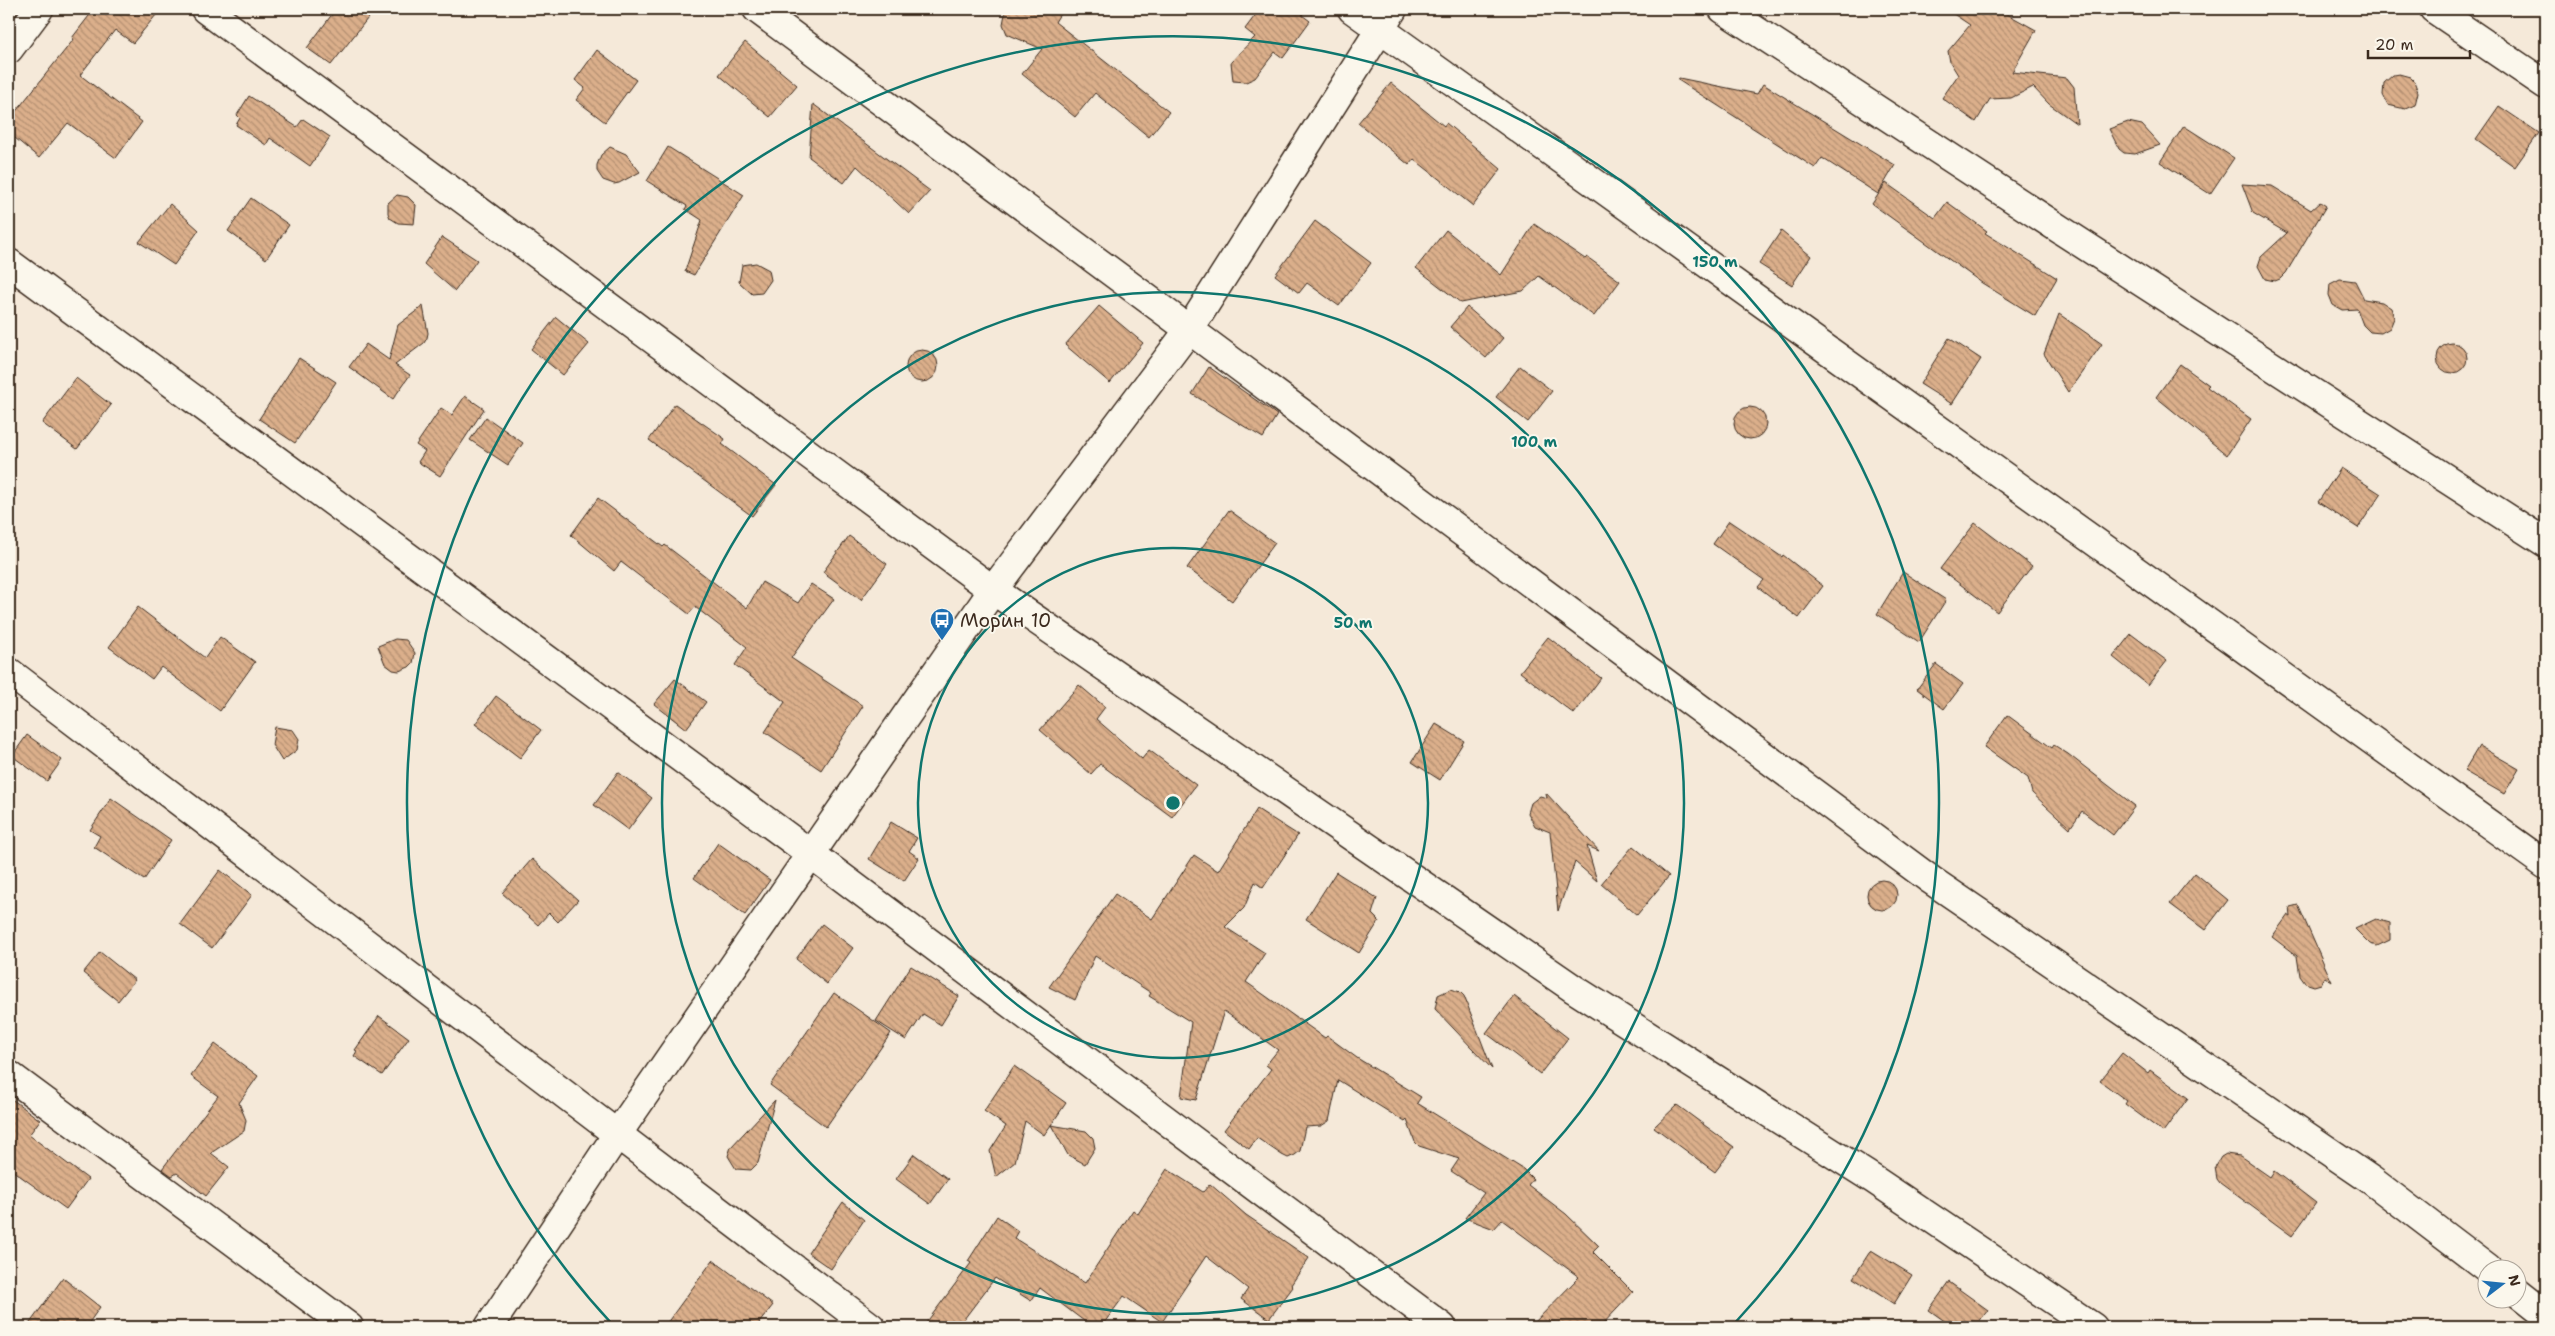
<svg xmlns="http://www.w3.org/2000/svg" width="2555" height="1336" viewBox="0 0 2555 1336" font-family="'Shantell Sans',sans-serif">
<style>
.building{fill:url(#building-back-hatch);stroke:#3b2a1e}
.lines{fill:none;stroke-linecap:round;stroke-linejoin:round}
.minor-casing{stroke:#3b2a1e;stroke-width:31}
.minor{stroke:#fbf7ec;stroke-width:28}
.ring{fill:none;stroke:#0f766e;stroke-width:2.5}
.labels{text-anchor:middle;stroke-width:4;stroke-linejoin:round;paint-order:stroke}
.poi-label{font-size:19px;fill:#3b2a1e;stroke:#fbf7ec;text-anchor:start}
.centre{fill:#0f766e;stroke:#fbf7ec;stroke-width:2.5}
.ring-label{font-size:15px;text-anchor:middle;font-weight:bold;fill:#0f766e;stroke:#fbf7ec;stroke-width:4;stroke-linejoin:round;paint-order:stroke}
</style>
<defs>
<pattern id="building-back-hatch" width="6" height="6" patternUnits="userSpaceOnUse" patternTransform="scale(1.25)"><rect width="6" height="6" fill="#dbaf8b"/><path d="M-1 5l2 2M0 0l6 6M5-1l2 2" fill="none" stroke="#b38f71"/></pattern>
</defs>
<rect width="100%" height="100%" fill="#f5e9d9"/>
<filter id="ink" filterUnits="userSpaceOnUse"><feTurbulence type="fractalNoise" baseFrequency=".02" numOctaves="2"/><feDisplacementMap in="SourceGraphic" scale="10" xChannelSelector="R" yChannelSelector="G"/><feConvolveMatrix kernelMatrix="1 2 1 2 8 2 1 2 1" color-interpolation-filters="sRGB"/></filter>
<g filter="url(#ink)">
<!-- building -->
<g class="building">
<path d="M 89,9 L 161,9 L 133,43 L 115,30 L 80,75 L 142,122 L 116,158 L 68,123 L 39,158 L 9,133 L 9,120 L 74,39 L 72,38 L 92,12 Z"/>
<path d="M 336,9 L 375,9 L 331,65 L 307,48 Z"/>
<path d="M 1006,9 L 1063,9 L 1055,22 L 1169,112 L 1149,137 L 1095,93 L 1075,117 L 1022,74 L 1042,49 L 1007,34 L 1003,24 Z"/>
<path d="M 1260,9 L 1307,9 L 1302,15 L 1310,21 L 1283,58 L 1275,52 L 1255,78 L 1246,82 L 1233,81 L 1231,62 L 1255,37 L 1245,29 Z"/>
<path d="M 1946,9 L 1998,9 L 2036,30 L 2012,72 L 2067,78 L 2074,87 L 2077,124 L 2049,104 L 2033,87 L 2011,98 L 1990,99 L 1976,122 L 1942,98 L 1958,75 L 1950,62 L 1948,51 L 1970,25 Z"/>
<path d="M 745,42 L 797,85 L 770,117 L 719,75 Z"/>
<path d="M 597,50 L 636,80 L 605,122 L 576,100 L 585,88 L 575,80 Z"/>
<path d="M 2399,74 L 2410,77 L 2414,81 L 2418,92 L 2415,105 L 2405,109 L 2388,105 L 2383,95 L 2384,83 L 2393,75 Z"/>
<path d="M 1679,78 L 1757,94 L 1763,84 L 1895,165 L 1878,194 L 1822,158 L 1815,168 L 1678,80 Z"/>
<path d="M 1391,83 L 1444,126 L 1446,123 L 1501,169 L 1473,206 L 1414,159 L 1409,165 L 1358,123 Z"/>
<path d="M 249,96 L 297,127 L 303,119 L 330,137 L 310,166 L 270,138 L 266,145 L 236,125 L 240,118 L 237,115 Z"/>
<path d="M 813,104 L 930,191 L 909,214 L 857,166 L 844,183 L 809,157 Z"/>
<path d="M 2499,106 L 2539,133 L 2515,167 L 2476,139 Z"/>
<path d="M 2128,122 L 2142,125 L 2160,145 L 2135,154 L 2124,153 L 2119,149 L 2109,129 Z"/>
<path d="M 2184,126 L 2234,158 L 2210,194 L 2160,162 Z"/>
<path d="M 610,147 L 626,154 L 640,172 L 619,183 L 614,184 L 603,180 L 597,171 L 597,165 L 601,155 Z"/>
<path d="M 668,147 L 744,195 L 694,275 L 685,271 L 702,220 L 685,209 L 687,206 L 647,181 Z"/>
<path d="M 1886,183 L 1935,218 L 1947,202 L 1987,231 L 1985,233 L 2057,278 L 2035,316 L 1982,283 L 1872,204 Z"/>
<path d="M 2242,184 L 2272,186 L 2311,210 L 2320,202 L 2326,206 L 2286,273 L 2280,279 L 2275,281 L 2265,279 L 2258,266 L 2261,257 L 2287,233 L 2253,213 Z"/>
<path d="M 397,195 L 408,197 L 416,205 L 414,224 L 398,223 L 390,218 L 388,213 L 388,203 Z"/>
<path d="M 251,198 L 289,225 L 266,259 L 228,231 Z"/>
<path d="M 170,204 L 199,230 L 174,265 L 139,242 Z"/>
<path d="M 1315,221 L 1371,263 L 1339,306 L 1307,283 L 1299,293 L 1275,275 Z"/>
<path d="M 1534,224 L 1585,259 L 1587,257 L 1620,281 L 1594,316 L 1539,276 L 1523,291 L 1461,303 L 1416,268 L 1446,230 L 1501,275 Z"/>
<path d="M 1781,231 L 1811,256 L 1792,285 L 1759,264 Z"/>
<path d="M 442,237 L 477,260 L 455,291 L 424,264 Z"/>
<path d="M 756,263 L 769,270 L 771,280 L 762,293 L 752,294 L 739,282 L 742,265 Z"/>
<path d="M 2340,279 L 2355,281 L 2364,299 L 2382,302 L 2391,308 L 2394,318 L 2390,328 L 2381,333 L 2370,332 L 2363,325 L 2357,309 L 2342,310 L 2333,305 L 2329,295 L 2330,284 Z"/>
<path d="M 423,306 L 428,333 L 427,338 L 424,343 L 395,365 L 410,375 L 393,399 L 349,367 L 366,344 L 389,360 L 398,325 Z"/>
<path d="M 1099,306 L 1143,343 L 1110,383 L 1065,345 Z"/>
<path d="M 1467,307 L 1503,338 L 1486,358 L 1450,327 Z"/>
<path d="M 2059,314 L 2102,344 L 2068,392 L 2044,354 Z"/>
<path d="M 556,317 L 589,344 L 563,375 L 531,349 Z"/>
<path d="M 1949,338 L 1981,359 L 1952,404 L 1920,384 Z"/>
<circle cx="2452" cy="358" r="15"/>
<circle cx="922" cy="366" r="16"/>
<path d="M 299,358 L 336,382 L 295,443 L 259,419 Z"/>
<path d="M 2180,364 L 2209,385 L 2207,387 L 2251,419 L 2227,455 L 2156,397 Z"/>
<path d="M 1520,366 L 1552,391 L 1528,422 L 1496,397 Z"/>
<path d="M 1209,367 L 1277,415 L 1263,438 L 1192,394 Z"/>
<path d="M 76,378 L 111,405 L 77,449 L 42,423 Z"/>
<path d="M 465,396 L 484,409 L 440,476 L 418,462 L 425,451 L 416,445 L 441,408 L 452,415 Z"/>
<path d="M 675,404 L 725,439 L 722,444 L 776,485 L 752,516 L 649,440 Z"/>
<circle cx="1750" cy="423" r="16"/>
<path d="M 486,417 L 523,443 L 508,465 L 470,440 Z"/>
<path d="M 2341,468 L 2381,494 L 2358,528 L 2318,502 Z"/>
<path d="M 598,498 L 663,547 L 665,545 L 747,608 L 762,582 L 798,603 L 811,584 L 834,599 L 791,658 L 863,706 L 821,770 L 765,732 L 785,702 L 735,665 L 747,647 L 695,607 L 689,614 L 621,562 L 614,571 L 571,535 Z"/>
<path d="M 1229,510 L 1275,543 L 1232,601 L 1187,568 Z"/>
<path d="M 1729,521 L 1782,557 L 1783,555 L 1823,586 L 1799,618 L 1758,587 L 1764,580 L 1713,544 Z"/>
<path d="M 1975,523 L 2032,566 L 1997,612 L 1940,569 Z"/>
<path d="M 849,536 L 887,564 L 861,600 L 823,572 Z"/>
<path d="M 1903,572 L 1946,600 L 1919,642 L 1877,614 Z"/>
<path d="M 138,607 L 205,658 L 220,637 L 255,662 L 220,711 L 161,667 L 152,679 L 109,647 Z"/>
<path d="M 2131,634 L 2167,661 L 2148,685 L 2113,657 Z"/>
<path d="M 1548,637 L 1601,678 L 1574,714 L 1520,672 Z"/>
<path d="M 395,639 L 406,640 L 415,653 L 413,663 L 409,667 L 399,671 L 393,670 L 385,664 L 378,646 Z"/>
<path d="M 1936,664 L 1963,684 L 1944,709 L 1917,689 Z"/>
<path d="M 675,679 L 706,702 L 686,729 L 654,704 Z"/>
<path d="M 1079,685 L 1105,707 L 1096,719 L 1142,759 L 1149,750 L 1196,785 L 1172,817 L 1100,764 L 1091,774 L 1040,730 Z"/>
<path d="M 496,696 L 541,730 L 520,758 L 475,724 Z"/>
<path d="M 2007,715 L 2052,748 L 2054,745 L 2068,754 L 2135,806 L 2113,835 L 2082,811 L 2070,828 L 2032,793 L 2028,778 L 1984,747 Z"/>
<path d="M 1436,724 L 1464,741 L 1440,780 L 1412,762 Z"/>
<path d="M 275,727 L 293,730 L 299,739 L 297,750 L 282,761 L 272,745 Z"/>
<path d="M 27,735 L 62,760 L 47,781 L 12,756 Z"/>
<path d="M 2479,746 L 2519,769 L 2504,794 L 2464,771 Z"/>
<path d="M 618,772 L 652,798 L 628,830 L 594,805 Z"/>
<path d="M 1546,793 L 1599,851 L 1587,846 L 1597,881 L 1575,862 L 1558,911 L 1550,832 L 1535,826 L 1528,813 L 1531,803 L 1540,796 L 1547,798 Z"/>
<path d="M 111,798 L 171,840 L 144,880 L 94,847 L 100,836 L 90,830 Z"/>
<path d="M 1257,809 L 1298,835 L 1263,888 L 1255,882 L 1244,908 L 1225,927 L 1265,953 L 1246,982 L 1325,1038 L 1327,1036 L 1357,1058 L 1421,1097 L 1417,1103 L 1523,1169 L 1533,1179 L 1528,1185 L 1566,1214 L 1599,1246 L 1593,1252 L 1633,1292 L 1600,1327 L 1530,1327 L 1579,1277 L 1502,1220 L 1494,1229 L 1465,1218 L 1484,1193 L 1451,1171 L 1459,1159 L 1419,1146 L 1415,1142 L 1407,1120 L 1405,1122 L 1338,1080 L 1329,1121 L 1321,1126 L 1305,1127 L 1300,1151 L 1295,1155 L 1288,1158 L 1282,1155 L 1257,1138 L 1249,1149 L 1224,1130 L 1271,1069 L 1266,1065 L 1278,1050 L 1224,1011 L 1196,1100 L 1181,1097 L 1191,1022 L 1149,996 L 1151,993 L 1095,956 L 1075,1000 L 1049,987 L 1115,894 L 1152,919 L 1194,855 L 1218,871 Z"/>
<path d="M 891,822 L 917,838 L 909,851 L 919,858 L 904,881 L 869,859 Z"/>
<path d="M 718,843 L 770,880 L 745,915 L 694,878 Z"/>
<path d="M 1633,846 L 1669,876 L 1637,915 L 1601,884 Z"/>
<path d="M 532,859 L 578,900 L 558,922 L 549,913 L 538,925 L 502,893 Z"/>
<path d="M 220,870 L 252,895 L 212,948 L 180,924 Z"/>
<path d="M 1336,872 L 1377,898 L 1372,914 L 1379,921 L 1359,953 L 1306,919 Z"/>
<path d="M 2195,873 L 2228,900 L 2205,930 L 2170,904 Z"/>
<circle cx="1882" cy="895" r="15"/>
<path d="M 2298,905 L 2327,971 L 2332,982 L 2325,977 L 2321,984 L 2314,986 L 2305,983 L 2300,976 L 2297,956 L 2272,937 L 2288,915 L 2291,917 L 2290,907 Z"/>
<path d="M 2376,919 L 2390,923 L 2390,940 L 2377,946 L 2370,944 L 2355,929 Z"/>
<path d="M 822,924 L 853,948 L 827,984 L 796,959 Z"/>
<path d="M 100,952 L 135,980 L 118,1001 L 83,973 Z"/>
<path d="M 911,966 L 959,996 L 941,1025 L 923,1014 L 906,1040 L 876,1021 Z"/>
<path d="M 1451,989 L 1460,992 L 1464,996 L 1492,1069 L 1435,1009 L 1438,995 Z"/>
<path d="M 834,993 L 891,1033 L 826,1127 L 770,1085 Z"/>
<path d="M 1514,996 L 1568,1038 L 1540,1074 L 1486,1033 Z"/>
<path d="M 379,1016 L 409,1038 L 382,1075 L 354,1056 L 357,1051 L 355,1050 Z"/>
<path d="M 215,1044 L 258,1076 L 239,1103 L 246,1120 L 244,1131 L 211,1153 L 229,1167 L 206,1196 L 177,1173 L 172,1176 L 162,1169 L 218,1096 L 191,1076 Z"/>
<path d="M 2122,1053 L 2148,1073 L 2150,1070 L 2188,1098 L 2163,1132 L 2125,1104 L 2127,1101 L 2100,1081 Z"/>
<path d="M 1014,1066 L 1066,1103 L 1051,1125 L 1086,1131 L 1093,1138 L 1095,1148 L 1085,1164 L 1068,1155 L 1051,1125 L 1044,1135 L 1025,1121 L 1015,1162 L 996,1177 L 990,1151 L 1006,1126 L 984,1111 Z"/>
<path d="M 9,1097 L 40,1120 L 29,1135 L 88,1179 L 66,1209 L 9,1168 Z"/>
<path d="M 775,1100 L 758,1163 L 751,1170 L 736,1169 L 728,1156 L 731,1147 Z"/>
<path d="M 1677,1105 L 1734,1147 L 1715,1172 L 1654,1127 Z"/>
<path d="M 914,1154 L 948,1179 L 930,1204 L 896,1179 Z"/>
<path d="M 2226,1154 L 2240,1156 L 2270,1177 L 2274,1171 L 2316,1203 L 2292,1236 L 2220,1183 L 2217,1179 L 2215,1167 L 2221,1157 Z"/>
<path d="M 1167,1169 L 1203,1192 L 1210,1184 L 1246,1215 L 1309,1258 L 1291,1285 L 1293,1287 L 1269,1319 L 1241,1299 L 1248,1289 L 1206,1256 L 1162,1322 L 1124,1296 L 1101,1327 L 1092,1327 L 1040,1288 L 1031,1301 L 995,1278 L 958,1327 L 923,1327 L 971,1263 L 968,1261 L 997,1216 L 1018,1231 L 1014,1238 L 1085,1283 L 1133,1210 L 1138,1214 Z"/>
<path d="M 843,1202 L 864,1220 L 831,1269 L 808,1253 Z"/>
<path d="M 1871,1250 L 1912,1275 L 1894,1304 L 1853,1278 Z"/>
<path d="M 713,1260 L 773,1305 L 756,1327 L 664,1327 Z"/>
<path d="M 63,1278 L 100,1307 L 86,1327 L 27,1327 Z"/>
<path d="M 1949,1282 L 1988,1310 L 1975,1327 L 1953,1327 L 1929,1310 Z"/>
</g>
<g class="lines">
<defs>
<g id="minor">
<path d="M 205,9 L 993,590 L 1574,989 L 1873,1179 L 2093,1327"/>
<path d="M 757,9 L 1931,880 L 2371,1180 L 2488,1269"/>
<path d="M 1352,9 L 2546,865"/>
<path d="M 1723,9 L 2061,230 L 2546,543"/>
<path d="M 2434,9 L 2546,85"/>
<path d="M 9,49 L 39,9"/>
<path d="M 9,263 L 811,854 L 1442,1327"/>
<path d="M 9,672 L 871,1327"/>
<path d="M 9,1075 L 349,1327"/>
<path d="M 2518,1293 L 2546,1315"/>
<path d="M 489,1327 L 618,1133 L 993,590 L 1189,330 L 1393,9"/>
</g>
</defs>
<!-- minor casing -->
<use href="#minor" class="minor-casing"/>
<!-- minor -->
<use href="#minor" class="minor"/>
</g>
</g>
<!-- distance rings -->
<g class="ring">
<circle cx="1173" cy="803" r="255"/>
<circle cx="1173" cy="803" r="511"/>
<path d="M613 1325A766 766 0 1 1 1733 1325"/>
</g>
<!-- icons -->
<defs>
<symbol id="bus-pin" viewBox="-11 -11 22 30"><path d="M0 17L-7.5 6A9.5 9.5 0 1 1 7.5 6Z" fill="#1f6fb2" stroke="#fbf7ec"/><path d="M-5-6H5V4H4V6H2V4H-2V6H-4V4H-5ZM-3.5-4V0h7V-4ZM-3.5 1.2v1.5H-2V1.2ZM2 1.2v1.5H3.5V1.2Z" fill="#fff"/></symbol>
</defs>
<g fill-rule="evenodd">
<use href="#bus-pin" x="928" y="606" width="28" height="38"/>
</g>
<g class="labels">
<!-- poi labels -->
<g class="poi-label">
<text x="960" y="627">Морин 10</text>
</g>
</g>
<circle cx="1173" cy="803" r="8" class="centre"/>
<g class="ring-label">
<text x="1715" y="267">150 m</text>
<text x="1534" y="447">100 m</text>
<text x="1353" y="628">50 m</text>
</g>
<!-- margin -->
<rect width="2555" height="1336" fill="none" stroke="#fbf7ec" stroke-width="30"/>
<rect x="15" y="15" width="2525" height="1306" fill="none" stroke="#3b2a1e" stroke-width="2" filter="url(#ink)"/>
<!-- north arrow -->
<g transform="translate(2502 1284) rotate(74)"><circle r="24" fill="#fbf7ec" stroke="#aea59a"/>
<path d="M0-4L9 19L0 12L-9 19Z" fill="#1f6fb2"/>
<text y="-8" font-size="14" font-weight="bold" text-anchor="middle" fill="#3b2a1e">N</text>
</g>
<!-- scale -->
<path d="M2368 50v8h102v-8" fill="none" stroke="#3b2a1e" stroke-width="2.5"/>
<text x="2375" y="50" font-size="15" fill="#3b2a1e" stroke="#fbf7ec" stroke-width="4" paint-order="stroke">20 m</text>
</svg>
